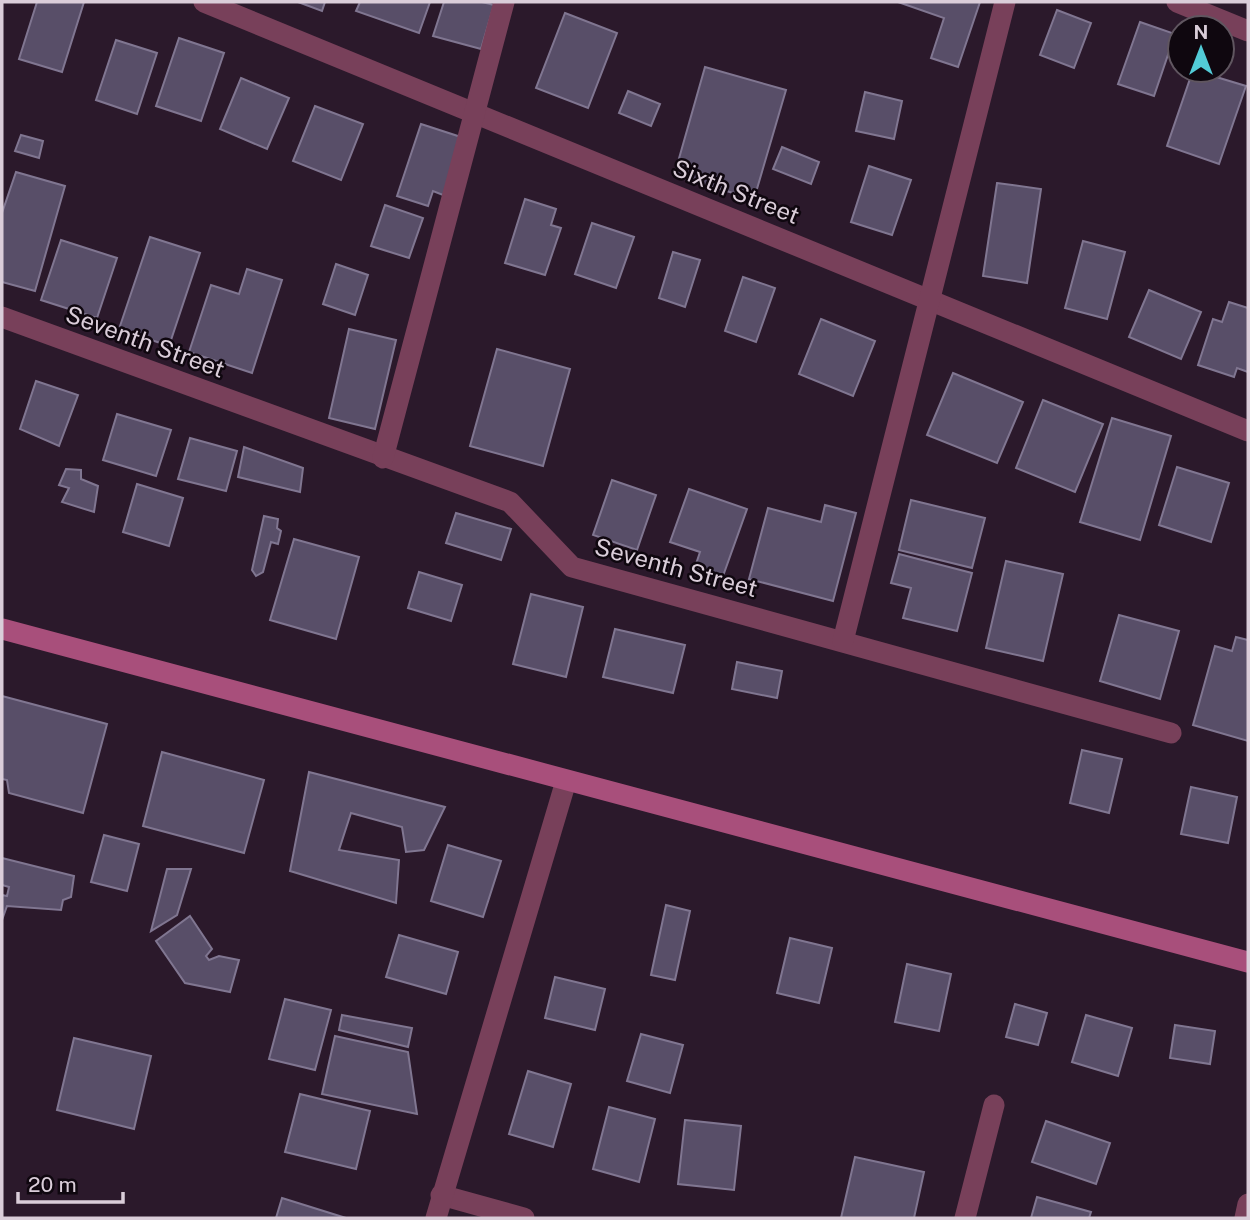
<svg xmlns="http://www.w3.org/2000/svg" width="1250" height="1220" viewBox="0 0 1250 1220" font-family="'Public Sans',sans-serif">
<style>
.building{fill:#584e68;stroke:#807691;stroke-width:2}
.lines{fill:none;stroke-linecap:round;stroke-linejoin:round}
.street{stroke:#78405a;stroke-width:21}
.secondary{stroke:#a84f7b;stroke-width:21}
.labels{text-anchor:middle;stroke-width:5;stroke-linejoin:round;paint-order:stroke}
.street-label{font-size:24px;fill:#dacdd9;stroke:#0f070f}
</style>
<rect width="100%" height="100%" fill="#2b192b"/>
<!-- building -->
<g class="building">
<path d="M 37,2 L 84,2 L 62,72 L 19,59 Z"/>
<path d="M 298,2 L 325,2 L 322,11 Z"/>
<path d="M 360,2 L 430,2 L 419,33 L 356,11 Z"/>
<path d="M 444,2 L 482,2 L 494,5 L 481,49 L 433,36 Z"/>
<path d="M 898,2 L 980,2 L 958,67 L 931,58 L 944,18 Z"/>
<path d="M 1057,10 L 1091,23 L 1074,68 L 1040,55 Z"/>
<path d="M 565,13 L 617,33 L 588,108 L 536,88 Z"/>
<path d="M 1140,22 L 1175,34 L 1154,96 L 1118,84 Z"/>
<path d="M 179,38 L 224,53 L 201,121 L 156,106 Z"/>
<path d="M 116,40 L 157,53 L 137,114 L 96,100 Z"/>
<path d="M 705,67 L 786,90 L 754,199 L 674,176 Z"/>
<path d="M 1193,70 L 1246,86 L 1219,164 L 1167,146 Z"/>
<path d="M 241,78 L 289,98 L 267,149 L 220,129 Z"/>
<path d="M 628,91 L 660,104 L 651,126 L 619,113 Z"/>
<path d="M 865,92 L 902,101 L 894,139 L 856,131 Z"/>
<path d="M 315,106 L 363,124 L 341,180 L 293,161 Z"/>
<path d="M 421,124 L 467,139 L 448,197 L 433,191 L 428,206 L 397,196 Z"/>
<path d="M 21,135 L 43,141 L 39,158 L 15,151 Z"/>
<path d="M 782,147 L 819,162 L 811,184 L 773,169 Z"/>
<path d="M 869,166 L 911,180 L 892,235 L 851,222 Z"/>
<path d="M 16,172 L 65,186 L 35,291 L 2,282 L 2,213 Z"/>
<path d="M 997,183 L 1041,189 L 1027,283 L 983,276 Z"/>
<path d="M 525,199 L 556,209 L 551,225 L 561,228 L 545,275 L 505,263 Z"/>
<path d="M 385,205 L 423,218 L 409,258 L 371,246 Z"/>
<path d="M 592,223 L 634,237 L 616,288 L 575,274 Z"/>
<path d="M 150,237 L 200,253 L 169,346 L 119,329 Z"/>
<path d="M 61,240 L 117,258 L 97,318 L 41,300 Z"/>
<path d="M 1083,241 L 1125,252 L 1107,319 L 1065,308 Z"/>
<path d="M 673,252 L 700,260 L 685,307 L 659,298 Z"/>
<path d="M 336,264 L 368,275 L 355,315 L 323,304 Z"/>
<path d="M 247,269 L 282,280 L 252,373 L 189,352 L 211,285 L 239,294 Z"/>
<path d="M 743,277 L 775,288 L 756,342 L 725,331 Z"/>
<path d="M 1149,290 L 1201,312 L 1181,359 L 1129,337 Z"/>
<path d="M 1229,302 L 1248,308 L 1248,372 L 1237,368 L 1234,377 L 1198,365 L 1213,319 L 1222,322 Z"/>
<path d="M 821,319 L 875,341 L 853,396 L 799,374 Z"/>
<path d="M 349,329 L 396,340 L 375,429 L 329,418 Z"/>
<path d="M 497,349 L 570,369 L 543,466 L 470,446 Z"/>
<path d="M 953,373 L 1023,402 L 997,463 L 927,435 Z"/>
<path d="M 36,381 L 78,395 L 59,446 L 20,429 Z"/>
<path d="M 1043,400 L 1103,424 L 1075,492 L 1016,468 Z"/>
<path d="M 117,414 L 171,430 L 156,476 L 103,460 Z"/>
<path d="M 1112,418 L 1171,436 L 1140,540 L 1080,522 Z"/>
<path d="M 190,438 L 237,451 L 226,491 L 178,479 Z"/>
<path d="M 244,447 L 303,468 L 300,492 L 238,477 Z"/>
<path d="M 1177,467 L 1229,483 L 1211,542 L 1159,525 Z"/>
<path d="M 66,469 L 81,470 L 81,479 L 98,486 L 94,512 L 62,502 L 69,488 L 59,485 Z"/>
<path d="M 612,480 L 656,495 L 637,550 L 593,535 Z"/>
<path d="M 137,484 L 183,498 L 169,546 L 123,532 Z"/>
<path d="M 689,489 L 747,509 L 723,576 L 695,567 L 700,552 L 670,542 Z"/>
<path d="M 911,500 L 985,518 L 972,568 L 899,550 Z"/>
<path d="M 825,505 L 856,513 L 833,601 L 749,579 L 768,508 L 821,522 Z"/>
<path d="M 456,513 L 511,529 L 501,560 L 446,543 Z"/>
<path d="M 264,516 L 278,519 L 277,528 L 281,531 L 278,544 L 271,542 L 263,572 L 256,576 L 252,570 Z"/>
<path d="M 294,539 L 359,557 L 336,639 L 270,620 Z"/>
<path d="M 899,554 L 972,573 L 957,631 L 903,618 L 911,588 L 891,583 Z"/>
<path d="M 1006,561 L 1063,574 L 1043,661 L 986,648 Z"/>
<path d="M 419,572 L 462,585 L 451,621 L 408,608 Z"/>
<path d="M 531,594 L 583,607 L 566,677 L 513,664 Z"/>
<path d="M 1119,615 L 1179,631 L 1160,699 L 1100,681 Z"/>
<path d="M 615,629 L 685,645 L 673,693 L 603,677 Z"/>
<path d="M 1236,637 L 1248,640 L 1248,741 L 1193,725 L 1215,646 L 1232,651 Z"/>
<path d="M 737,662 L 782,671 L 777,698 L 732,689 Z"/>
<path d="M 2,696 L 107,724 L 83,813 L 9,793 L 7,780 L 2,779 Z"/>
<path d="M 1082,750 L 1122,759 L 1109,813 L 1070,803 Z"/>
<path d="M 162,752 L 264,780 L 244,853 L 143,826 Z"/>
<path d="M 309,772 L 445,807 L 424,850 L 406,852 L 402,827 L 351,813 L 339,850 L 399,860 L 396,903 L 290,871 Z"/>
<path d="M 1191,787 L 1237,797 L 1228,843 L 1181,834 Z"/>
<path d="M 104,835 L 139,844 L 127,891 L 91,882 Z"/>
<path d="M 448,845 L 501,861 L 483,917 L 431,901 Z"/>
<path d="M 2,858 L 74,876 L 71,897 L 63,900 L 61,910 L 7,906 L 2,920 L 2,895 L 7,896 L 9,887 L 2,885 Z"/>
<path d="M 167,869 L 191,869 L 177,915 L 151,931 Z"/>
<path d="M 666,905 L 690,911 L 675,980 L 651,975 Z"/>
<path d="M 190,916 L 212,949 L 206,956 L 209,960 L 219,956 L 239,960 L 230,992 L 185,983 L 156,941 Z"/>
<path d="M 399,935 L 458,952 L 446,994 L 386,977 Z"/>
<path d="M 790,938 L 832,948 L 819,1003 L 777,993 Z"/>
<path d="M 907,964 L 951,974 L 939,1031 L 895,1022 Z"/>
<path d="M 555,977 L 605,989 L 595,1030 L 545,1018 Z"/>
<path d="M 285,999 L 331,1010 L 315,1070 L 269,1059 Z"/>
<path d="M 1015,1004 L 1047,1013 L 1038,1045 L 1006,1037 Z"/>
<path d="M 342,1015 L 412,1028 L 408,1047 L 339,1030 Z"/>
<path d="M 1086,1015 L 1132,1028 L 1118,1076 L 1072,1062 Z"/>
<path d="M 1175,1025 L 1215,1031 L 1210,1064 L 1170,1058 Z"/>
<path d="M 641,1034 L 683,1045 L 670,1093 L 627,1081 Z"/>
<path d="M 335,1036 L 408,1052 L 417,1114 L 322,1094 Z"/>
<path d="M 74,1038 L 151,1056 L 134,1129 L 57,1110 Z"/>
<path d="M 528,1071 L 571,1084 L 553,1147 L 509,1134 Z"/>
<path d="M 300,1094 L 370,1111 L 356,1169 L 285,1152 Z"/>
<path d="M 609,1107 L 655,1119 L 639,1182 L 593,1169 Z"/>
<path d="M 685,1120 L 741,1126 L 734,1190 L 678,1184 Z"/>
<path d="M 1046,1121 L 1110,1143 L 1096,1184 L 1032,1162 Z"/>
<path d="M 855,1157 L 924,1172 L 914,1218 L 841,1218 Z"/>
<path d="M 1037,1197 L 1091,1212 L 1089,1218 L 1031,1218 Z"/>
<path d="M 282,1198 L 346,1218 L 276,1218 Z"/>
</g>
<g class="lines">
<!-- street -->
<g class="street">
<path d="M 204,2 L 1248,431"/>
<path d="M 1177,2 L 1248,31"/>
<path d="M 2,317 L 510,502 L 572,567 L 1171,733"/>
<path d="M 383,458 L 504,2"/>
<path d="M 843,641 L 1005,2"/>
<path d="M 441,1195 L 524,1218"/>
<path d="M 436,1218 L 566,781"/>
<path d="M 965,1218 L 994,1105"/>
<path d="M 1245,1218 L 1248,1204"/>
</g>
<!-- secondary -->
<path class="secondary" d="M 2,629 L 1248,962"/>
</g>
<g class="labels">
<!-- street labels -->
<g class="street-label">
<text transform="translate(736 192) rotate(22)" y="8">Sixth Street</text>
<text transform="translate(145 342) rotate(20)" y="8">Seventh Street</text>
<text transform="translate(676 568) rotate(15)" y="8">Seventh Street</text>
</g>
</g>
<!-- border -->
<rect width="1250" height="1220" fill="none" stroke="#dacdd9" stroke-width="7"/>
<!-- north arrow -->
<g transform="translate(1201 49)"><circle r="33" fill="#0f070f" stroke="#605660" stroke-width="2"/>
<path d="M0-5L12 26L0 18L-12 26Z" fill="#52cbd7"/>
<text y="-10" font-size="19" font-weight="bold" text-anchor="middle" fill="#dacdd9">N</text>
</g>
<!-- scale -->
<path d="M18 1192v10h105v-10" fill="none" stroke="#dacdd9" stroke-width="3.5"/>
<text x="28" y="1192" font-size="21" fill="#dacdd9" stroke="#0f070f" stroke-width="5" paint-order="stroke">20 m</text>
</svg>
